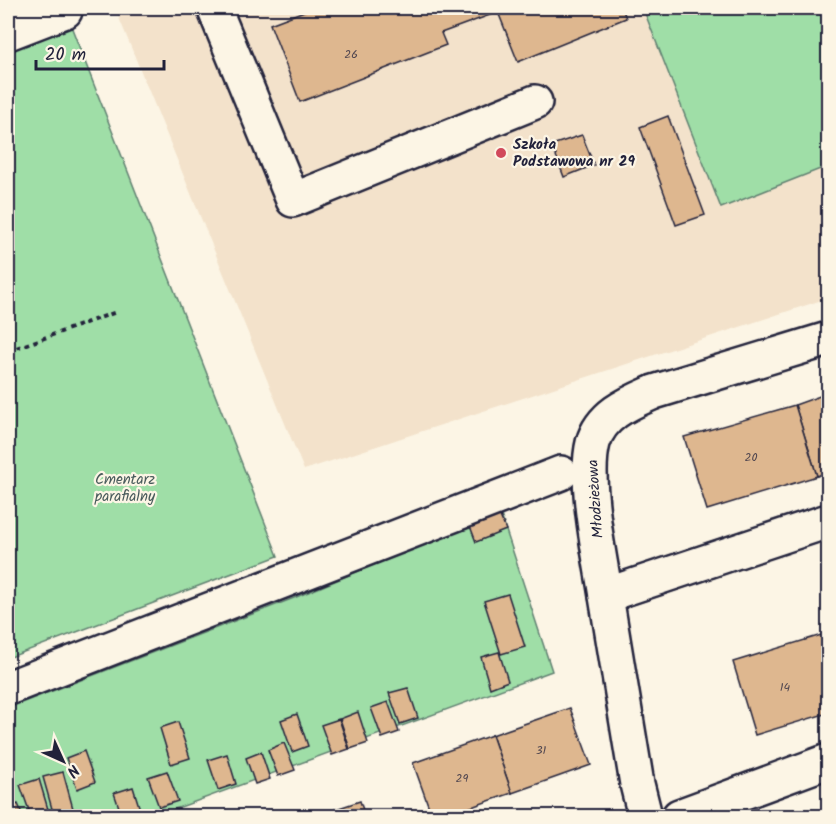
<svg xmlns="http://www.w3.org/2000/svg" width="836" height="824" viewBox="0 0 836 824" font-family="Kalam,sans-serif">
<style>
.built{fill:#f3e2cb}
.green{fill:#9fdea7;stroke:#608071;stroke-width:1.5}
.building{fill:#deb78f;stroke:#22223b;stroke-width:1.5}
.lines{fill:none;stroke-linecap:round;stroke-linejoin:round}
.minor-casing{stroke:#22223b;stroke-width:38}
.path{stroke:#22223b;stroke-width:4;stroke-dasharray:4.5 4.5;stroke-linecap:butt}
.minor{stroke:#fcf5e5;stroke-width:33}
.poi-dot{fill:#d1495b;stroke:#fcf5e5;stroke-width:2}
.labels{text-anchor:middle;stroke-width:4.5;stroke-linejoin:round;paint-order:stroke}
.number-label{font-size:12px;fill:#514750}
.poi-label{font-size:15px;font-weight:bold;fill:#22223b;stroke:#fcf5e5;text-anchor:start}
.park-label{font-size:15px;fill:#485a5b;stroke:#fcf5e5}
.street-label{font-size:15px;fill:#22223b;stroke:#fcf5e5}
</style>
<rect width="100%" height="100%" fill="#fcf5e5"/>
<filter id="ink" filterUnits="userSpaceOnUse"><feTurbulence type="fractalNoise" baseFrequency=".0167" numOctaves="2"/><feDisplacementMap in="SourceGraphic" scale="12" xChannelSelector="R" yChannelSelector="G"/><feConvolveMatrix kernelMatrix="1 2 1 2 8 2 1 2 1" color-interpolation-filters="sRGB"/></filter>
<g filter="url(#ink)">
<!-- built -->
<path class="built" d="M 115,8 L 828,8 L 828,298 L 304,470 Z"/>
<!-- green -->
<g class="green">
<path d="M 8,8 L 64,8 L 278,556 L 8,658 Z"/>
<path d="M 643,8 L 828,8 L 828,166 L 721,208 Z"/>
<path d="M 500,512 L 552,671 L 156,816 L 8,816 L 8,708 L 294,598 Z"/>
</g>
<!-- building -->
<g class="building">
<path d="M 312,8 L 622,8 L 626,18 L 518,62 L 498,12 L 441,33 L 446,45 L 300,102 L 270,24 Z"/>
<path d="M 668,116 L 705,215 L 676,225 L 640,127 Z"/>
<path d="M 582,135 L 594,165 L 564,177 L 552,145 Z"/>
<path d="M 828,393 L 828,472 L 817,476 L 795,405 Z"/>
<path d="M 795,405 L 817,476 L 707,510 L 684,437 Z"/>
<path d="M 499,514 L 506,530 L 476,542 L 470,526 Z"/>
<path d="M 508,594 L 525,647 L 501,654 L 484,601 Z"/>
<path d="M 828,633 L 828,713 L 755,735 L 733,662 Z"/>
<path d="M 499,652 L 508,681 L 490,688 L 481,657 Z"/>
<path d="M 408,688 L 418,718 L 400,724 L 389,693 Z"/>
<path d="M 388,702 L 399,732 L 382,738 L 371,708 Z"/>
<path d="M 570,708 L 591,765 L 512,793 L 492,735 Z"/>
<path d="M 358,712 L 368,743 L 350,749 L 340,719 Z"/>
<path d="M 297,714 L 308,746 L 292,752 L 281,720 Z"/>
<path d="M 339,719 L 349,749 L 332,755 L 321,725 Z"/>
<path d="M 178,722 L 190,758 L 171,764 L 160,728 Z"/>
<path d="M 492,735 L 512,793 L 445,816 L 432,816 L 413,763 Z"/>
<path d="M 284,743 L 295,770 L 278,776 L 268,750 Z"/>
<path d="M 84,751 L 95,782 L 77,789 L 66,758 Z"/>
<path d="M 261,752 L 270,779 L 255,784 L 246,758 Z"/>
<path d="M 227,754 L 236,784 L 218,790 L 208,760 Z"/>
<path d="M 167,771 L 178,801 L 159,807 L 148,777 Z"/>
<path d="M 63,772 L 75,816 L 54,816 L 43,777 Z"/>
<path d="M 39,779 L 50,816 L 31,816 L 20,785 Z"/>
<path d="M 133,787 L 142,816 L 122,816 L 114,793 Z"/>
<path d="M 360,801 L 365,816 L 315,816 Z"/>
<path d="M 18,804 L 23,816 L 8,816 L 8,808 Z"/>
</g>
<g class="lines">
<defs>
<g id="minor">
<path d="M 214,8 L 293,200 L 535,102"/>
<path d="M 8,33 L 65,11"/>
<path d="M 606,595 L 828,521"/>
<path d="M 8,688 L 561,473"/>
<path d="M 645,816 L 637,784 C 626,717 615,651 604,584 C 598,548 584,478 593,443 C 601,414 629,403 654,392 L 828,339"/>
<path d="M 679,816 L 828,761"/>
</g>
</defs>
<!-- minor casing -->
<use href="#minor" class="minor-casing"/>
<!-- path -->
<path class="path" d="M 8,351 L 116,312"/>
<!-- minor -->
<use href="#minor" class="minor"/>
</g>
</g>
<!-- markers -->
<circle class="poi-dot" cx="501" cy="153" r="6"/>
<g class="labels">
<!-- number labels -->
<g class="number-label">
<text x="351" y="58">26</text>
<text x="751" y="461">20</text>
<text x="785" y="691">14</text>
<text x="541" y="754">31</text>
<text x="462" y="782">29</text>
</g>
<!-- poi labels -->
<g class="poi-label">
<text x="513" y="149">Szkoła<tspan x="513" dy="17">Podstawowa nr 29</tspan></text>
</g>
<!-- park labels -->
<g class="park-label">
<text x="125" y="484">Cmentarz<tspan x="125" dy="17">parafialny</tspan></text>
</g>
<!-- street labels -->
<g class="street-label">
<text transform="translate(595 499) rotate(-94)" y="5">Młodzieżowa</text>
</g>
</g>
<!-- margin -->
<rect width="836" height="824" fill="none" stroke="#fcf5e5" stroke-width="30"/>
<rect x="15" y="15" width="806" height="794" fill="none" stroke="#22223b" stroke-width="2" filter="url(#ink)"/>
<!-- north arrow -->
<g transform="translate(63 761) rotate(135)" stroke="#fcf5e5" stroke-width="4.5" paint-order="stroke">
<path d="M0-4.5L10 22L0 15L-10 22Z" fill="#22223b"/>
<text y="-9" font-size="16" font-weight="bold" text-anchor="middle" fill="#22223b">N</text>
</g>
<!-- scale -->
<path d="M36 60v9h128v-9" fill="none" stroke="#22223b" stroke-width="3"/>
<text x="45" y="60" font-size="18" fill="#22223b" stroke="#fcf5e5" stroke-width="4.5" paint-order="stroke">20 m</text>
</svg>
